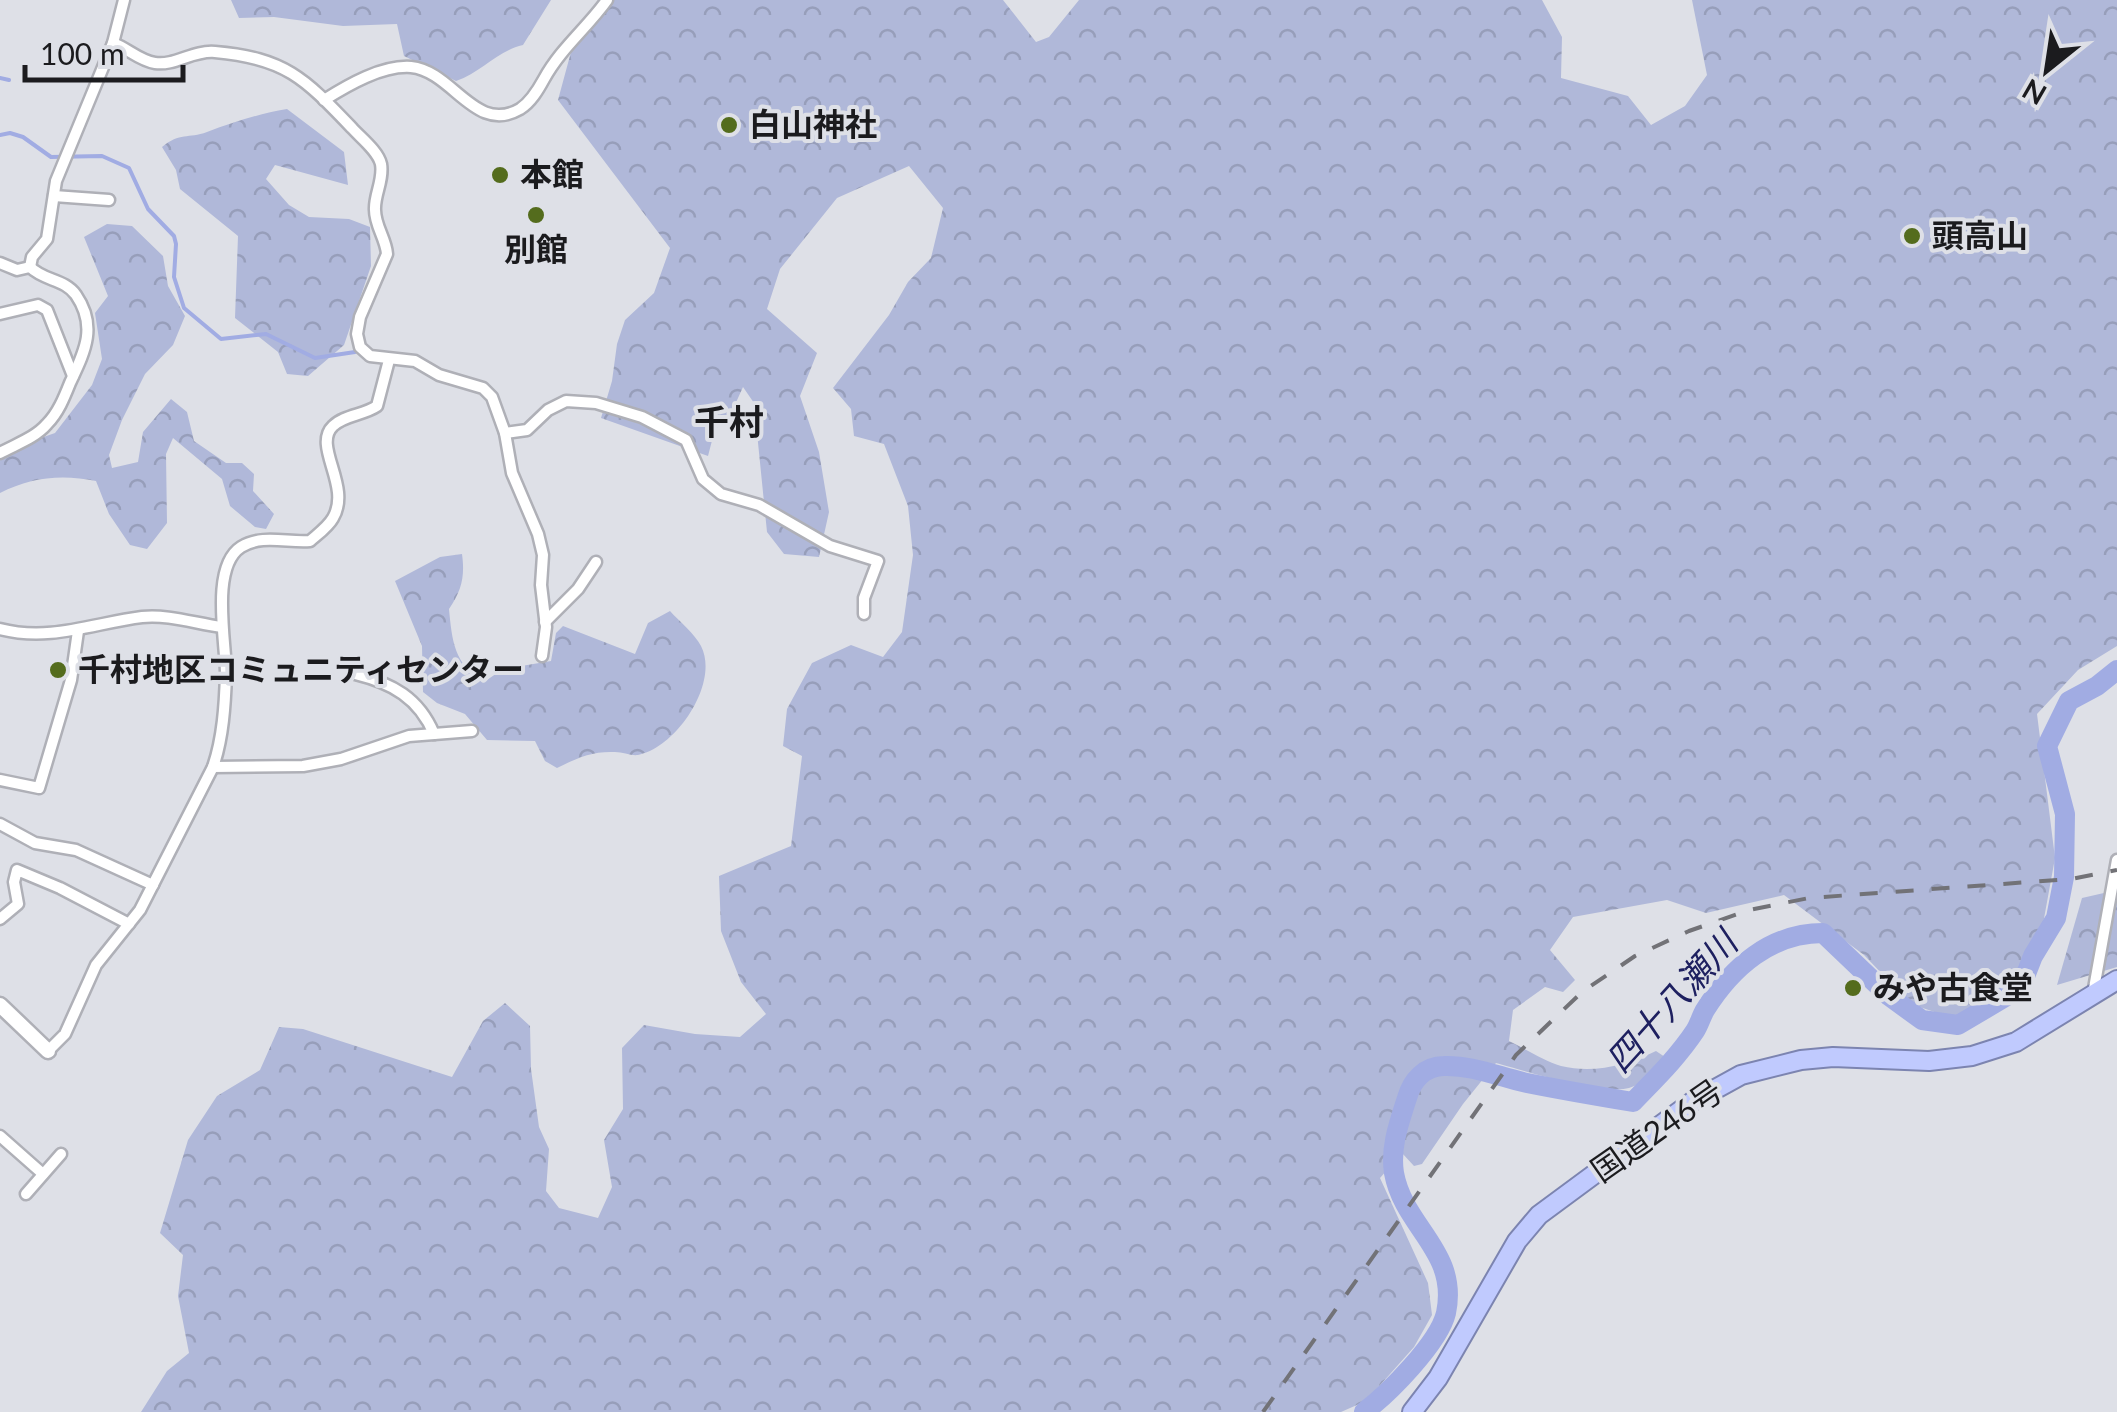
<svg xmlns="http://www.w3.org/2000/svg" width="2117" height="1412" viewBox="0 0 2117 1412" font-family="Lato,'Noto Sans JP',sans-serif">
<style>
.forest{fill:url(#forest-crowns)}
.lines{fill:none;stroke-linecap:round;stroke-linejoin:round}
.stream{stroke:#a1ace3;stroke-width:4}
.river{stroke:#a1ace3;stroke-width:20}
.minor-casing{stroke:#afb0b7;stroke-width:15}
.tertiary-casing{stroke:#afb0b7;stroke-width:19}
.trunk-casing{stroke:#7c84b0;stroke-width:22}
.minor{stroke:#fff;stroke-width:10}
.tertiary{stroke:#fff;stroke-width:14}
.trunk{stroke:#c0cafe;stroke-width:18}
.rail{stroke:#727277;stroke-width:4;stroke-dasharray:18 18;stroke-linecap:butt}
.poi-dot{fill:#546c1d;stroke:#dee0e7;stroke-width:4}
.labels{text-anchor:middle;stroke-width:8;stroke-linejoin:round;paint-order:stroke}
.poi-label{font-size:32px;font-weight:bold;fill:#1b1b1e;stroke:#dee0e7;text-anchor:start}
.street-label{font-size:32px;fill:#1b1b1e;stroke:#dee0e7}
.neighbourhood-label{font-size:35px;font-weight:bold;fill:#1b1b1e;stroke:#dee0e7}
.water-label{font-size:35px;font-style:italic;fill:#1e2060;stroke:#dee0e7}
</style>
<defs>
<pattern id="forest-crowns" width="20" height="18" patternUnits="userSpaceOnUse" patternTransform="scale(2.5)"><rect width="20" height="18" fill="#b0b8d9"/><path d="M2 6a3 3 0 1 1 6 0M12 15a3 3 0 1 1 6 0" fill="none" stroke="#979eba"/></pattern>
</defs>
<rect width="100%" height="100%" fill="#dee0e7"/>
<!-- forest -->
<g class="forest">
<path d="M 231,0 L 551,0 L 523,45 C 497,51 482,72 456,81 L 404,56 L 397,24 L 343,26 L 274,17 L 239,18 Z"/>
<path d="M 605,0 L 1003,0 L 1036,42 L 1049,37 L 1079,0 L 1542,0 L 1562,37 L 1561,78 L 1628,96 L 1651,125 L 1685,106 L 1707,75 L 1692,0 L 2117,0 L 2117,646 L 2078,670 L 2037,714 L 2055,858 L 2043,924 L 2021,970 L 1978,1011 L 1952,1018 L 1911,1004 L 1864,955 L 1784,895 L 1706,913 L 1667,900 L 1573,917 L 1550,950 L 1575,980 L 1563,992 L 1545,987 L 1513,1010 L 1509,1041 C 1526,1049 1544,1061 1561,1066 C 1594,1074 1627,1065 1656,1051 L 1665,1057 C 1655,1068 1644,1084 1629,1088 C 1602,1095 1525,1071 1496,1063 L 1463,1104 L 1422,1164 L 1414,1166 L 1402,1153 L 1380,1178 L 1428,1283 L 1432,1315 L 1414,1347 L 1366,1401 L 1341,1412 L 141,1412 L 167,1371 L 189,1353 L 178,1296 L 183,1255 L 160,1233 L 188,1140 L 217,1096 L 260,1070 L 279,1027 L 303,1029 L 452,1077 L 483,1021 L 505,1003 L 530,1026 L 531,1069 L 539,1127 L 549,1149 L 546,1191 L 559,1208 L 598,1218 L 612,1187 L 604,1140 L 623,1109 L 622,1048 L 644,1025 L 695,1034 L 740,1037 L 766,1014 L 741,982 L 721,931 L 719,876 L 791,846 L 802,756 L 783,746 L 787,709 L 812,663 L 851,645 L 883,657 L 902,632 L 913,555 L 908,506 L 884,444 L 854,436 L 851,409 L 833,388 L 889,315 L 908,282 L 931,258 L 943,208 L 909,166 L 837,198 L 780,269 L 767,309 L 817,353 L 800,396 L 819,452 L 829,512 L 819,557 L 784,554 L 767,532 L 754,403 L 743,387 L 728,420 L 715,429 L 708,456 L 601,418 L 612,381 L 617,344 L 625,320 L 654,293 L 670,248 L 558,100 L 571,52 Z"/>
<path d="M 287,109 L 344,152 L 348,185 L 275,165 L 266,179 L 289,205 L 309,217 L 349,219 L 370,227 L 371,266 L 344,345 L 308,376 L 287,374 L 278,352 L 235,318 L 238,236 L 180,189 L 176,170 L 162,147 C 180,132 188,139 207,132 C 234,122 258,114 287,109 Z"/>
<path d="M 107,224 L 132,226 L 163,256 L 168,286 L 185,316 L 173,345 L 145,374 L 122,420 L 109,455 L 112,468 L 138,462 L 143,432 L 171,399 L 187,412 L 194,441 L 226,463 L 242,463 L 254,474 L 253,491 L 274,514 L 266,529 L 255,527 L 230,506 L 222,479 L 173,438 L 166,454 L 167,523 L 147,549 L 130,545 L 109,514 L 96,481 C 62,474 31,477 0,493 L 0,457 L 6,450 L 55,433 L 92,385 L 102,359 L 95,313 L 108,296 L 84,237 Z"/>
<path d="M 462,554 C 465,576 462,590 449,609 C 452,640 454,665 484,682 L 503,669 L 551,661 L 556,633 L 563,626 L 635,654 L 648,623 L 670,611 C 679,621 695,634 701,646 C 720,683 676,748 638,755 C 631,756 623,752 615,752 C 592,751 577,758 557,768 L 545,761 L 535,741 L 487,740 L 465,714 L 437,703 L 423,692 L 422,646 L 395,581 L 440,557 Z"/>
<path d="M 2117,890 L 2117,967 L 2057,985 L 2082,898 Z"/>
</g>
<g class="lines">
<!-- stream -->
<g class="stream">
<path d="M 0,78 L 9,80"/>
<path d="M 0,135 L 10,133 L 23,137 L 51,157 L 102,156 L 129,168 L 148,209 L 174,236 L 176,244 L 174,277 L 184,308 L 221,339 L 266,334 L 315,358 L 355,352"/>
</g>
<!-- river -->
<path class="river" d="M 1364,1412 C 1388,1394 1439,1343 1446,1313 C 1459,1251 1404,1228 1394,1173 C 1390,1147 1399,1123 1407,1098 C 1412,1080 1425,1066 1444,1066 C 1473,1065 1499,1077 1527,1083 C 1562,1090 1597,1096 1633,1102 C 1655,1079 1677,1058 1695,1031 C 1699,1025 1701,1017 1705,1010 C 1732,967 1771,933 1823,933 L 1889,996 L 1922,1020 L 1958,1025 L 2012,993 L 2026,974 L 2033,956 L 2056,918 L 2064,877 L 2065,814 L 2047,746 L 2069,701 L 2097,686 L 2117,670"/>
<defs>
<g id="minor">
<path d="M 113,43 C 127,48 140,61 155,63 C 175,66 193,50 215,52 C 286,58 305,79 352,128 C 361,138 378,151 381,164 C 384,180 374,195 375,210 C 375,226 386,239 387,254 L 360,317 L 357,334 L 360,347 L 370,356 L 415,361 L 439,375 L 483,388 L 492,397 L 505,433 L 512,473 L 538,534 L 543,555 L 541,585 L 546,627 L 542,656"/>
<path d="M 324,100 C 348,85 382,65 411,67 C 453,71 475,135 520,109 C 531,102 538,90 544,79 C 561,48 587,28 607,0"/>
<path d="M 54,196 L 109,200"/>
<path d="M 0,263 L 17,270 L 30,267 C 44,281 65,279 76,295 C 98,327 84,353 70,383 C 64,398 58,413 47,424 C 35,438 16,444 0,453"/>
<path d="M 30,267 L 32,257 L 47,239 L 56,181 L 113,43 L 124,0"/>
<path d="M 0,314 L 38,305 L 47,310 L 73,376"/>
<path d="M 505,433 L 527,430 L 548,410 L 566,401 L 596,403 L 642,417 L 686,440 L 703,479 L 721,494 L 759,505 L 830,546 L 878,561 L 864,598 L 864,614"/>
<path d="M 545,622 L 578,589 L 596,562"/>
<path d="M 0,629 C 50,642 94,623 142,617 C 168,614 197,624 222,627"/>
<path d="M 355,674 C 392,683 419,698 434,734"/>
<path d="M 213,767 L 303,766 L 341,759 L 409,736 L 472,731"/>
<path d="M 0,780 L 39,788 L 71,680 L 78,631"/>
<path d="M 0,824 L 35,843 L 76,850 L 153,885"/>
<path d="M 0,919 L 18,904 L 14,882 L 17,870 L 60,888 L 129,924"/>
<path d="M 2093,994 L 2117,860"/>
<path d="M 48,1051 L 65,1034 L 96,965 L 140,910 L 213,767 C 223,738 225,705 226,674 C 226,642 210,567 241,547 C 261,534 288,543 310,541 C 318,534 328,527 333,518 C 352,486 312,446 333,426 C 344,415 364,415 377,406 L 389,360"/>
<path d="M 0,1136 L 43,1174"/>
<path d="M 26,1194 L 61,1154"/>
</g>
<path id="tertiary" d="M 0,1005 L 48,1051"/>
<path id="trunk" d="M 1412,1412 L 1438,1378 L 1517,1241 L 1539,1215 L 1692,1102 L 1741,1075 L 1801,1060 L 1833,1057 L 1929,1061 L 1972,1056 L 2016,1042 L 2117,980"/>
</defs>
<!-- minor casing -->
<use href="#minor" class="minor-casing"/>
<!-- tertiary casing -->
<use href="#tertiary" class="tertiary-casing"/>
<!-- trunk casing -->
<use href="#trunk" class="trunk-casing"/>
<!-- minor -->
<use href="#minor" class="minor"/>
<!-- tertiary -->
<use href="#tertiary" class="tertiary"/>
<!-- trunk -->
<use href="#trunk" class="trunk"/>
<!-- rail -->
<path class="rail" d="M 1263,1412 L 1516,1055 L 1582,992 L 1635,956 L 1689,931 L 1749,910 L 1809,898 L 2071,879 L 2117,870"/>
</g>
<!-- markers -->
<g class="poi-dot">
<circle cx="729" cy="125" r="10"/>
<circle cx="500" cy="175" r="10"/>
<circle cx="536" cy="215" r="10"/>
<circle cx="1912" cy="236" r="10"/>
<circle cx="58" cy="670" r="10"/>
<circle cx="1853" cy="988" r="10"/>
</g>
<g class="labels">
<!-- poi labels -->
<g class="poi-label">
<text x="749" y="136">白山神社</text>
<text x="520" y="186">本館</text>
<text x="1932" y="247">頭高山</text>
<text x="536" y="261" text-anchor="middle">別館</text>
<text x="78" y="681">千村地区コミュニティセンター</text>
<text x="1873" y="999">みや古食堂</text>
</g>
<!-- street labels -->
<g class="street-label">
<text transform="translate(1657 1131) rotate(-35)" y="11">国道246号</text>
</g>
<!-- neighbourhood labels -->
<g class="neighbourhood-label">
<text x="729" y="435">千村</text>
</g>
<!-- water labels -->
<g class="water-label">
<text transform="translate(1672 1002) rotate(-48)" y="12">四十八瀬川</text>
</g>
</g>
<!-- north arrow -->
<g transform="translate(2047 70) rotate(210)" stroke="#dee0e7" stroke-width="8" paint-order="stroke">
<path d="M0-8L18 38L0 25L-18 38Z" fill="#1b1b1e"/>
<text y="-15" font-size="28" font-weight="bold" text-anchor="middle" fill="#1b1b1e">N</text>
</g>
<!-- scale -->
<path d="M25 65v15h158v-15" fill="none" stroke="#1b1b1e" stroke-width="5"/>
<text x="40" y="65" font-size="30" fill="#1b1b1e" stroke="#dee0e7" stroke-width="8" paint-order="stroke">100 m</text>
</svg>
